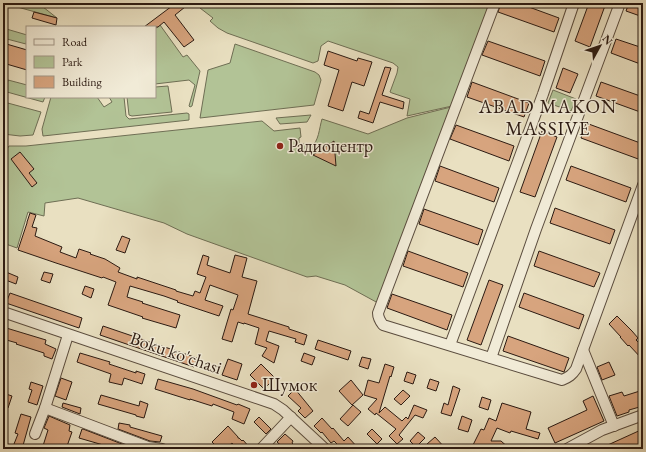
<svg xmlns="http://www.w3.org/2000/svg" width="646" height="452" viewBox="0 0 646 452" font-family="'EB Garamond',serif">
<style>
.green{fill:#b2c396;stroke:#6e6e54}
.building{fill:#d7a47e;stroke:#2b1a12}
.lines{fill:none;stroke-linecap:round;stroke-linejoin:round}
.minor-casing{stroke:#5a4c3e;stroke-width:12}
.minor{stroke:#f1ebd7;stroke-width:10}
.poi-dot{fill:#8f2418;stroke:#f1ebd7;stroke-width:1.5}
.labels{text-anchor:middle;stroke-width:3;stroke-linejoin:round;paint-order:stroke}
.poi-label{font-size:18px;fill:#2b1a12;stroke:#f1ebd7;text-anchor:start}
.street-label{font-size:18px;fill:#2b1a12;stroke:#f1ebd7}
.neighbourhood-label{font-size:19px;letter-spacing:1px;fill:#2b1a12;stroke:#f1ebd7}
</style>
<rect width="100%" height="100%" fill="#e9e0c1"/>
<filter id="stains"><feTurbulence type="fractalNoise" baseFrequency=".005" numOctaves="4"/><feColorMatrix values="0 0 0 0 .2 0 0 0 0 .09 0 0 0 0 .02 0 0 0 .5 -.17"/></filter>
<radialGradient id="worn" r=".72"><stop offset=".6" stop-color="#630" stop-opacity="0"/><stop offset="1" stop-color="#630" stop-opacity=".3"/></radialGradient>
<!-- green -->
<g class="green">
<path d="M 3,3 L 38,3 L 57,18 Z"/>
<path d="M 197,3 L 491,3 L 452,106 L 407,116 L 410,99 L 392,93 L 390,92 L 397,73 L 398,67 L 393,63 L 328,41 L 321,46 L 318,61 L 313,63 L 227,33 L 218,28 L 210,21 L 213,18 L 200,8 Z"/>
<path d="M 160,25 L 183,57 L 187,55 L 200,71 L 192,106 L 190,107 L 189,106 L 195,85 L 189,80 L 155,84 L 155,29 Z"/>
<path d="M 3,28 L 27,35 L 26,44 L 3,38 Z"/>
<path d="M 235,44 L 315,72 L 319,75 L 321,80 L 314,105 L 200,118 L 208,70 L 230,63 Z"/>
<path d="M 8,80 L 27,85 L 27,97 L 45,97 L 43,102 L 7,92 L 6,89 Z"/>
<path d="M 168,86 L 172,112 L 132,116 L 129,115 L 127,97 L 155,97 L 155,87 Z"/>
<path d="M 553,90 L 576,99 L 571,111 L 548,103 Z"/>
<path d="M 51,97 L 97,97 L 104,107 L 112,102 L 109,97 L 124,97 L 126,116 L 129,119 L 187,113 L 189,114 L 189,120 L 43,136 L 42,129 Z"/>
<path d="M 3,102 L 4,102 L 41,112 L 33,135 L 20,136 L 3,134 Z"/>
<path d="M 451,107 L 378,303 L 345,285 L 316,276 L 307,277 L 187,234 L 164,223 L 78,198 L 45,203 L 44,216 L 28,212 L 17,248 L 3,243 L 3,155 L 9,146 L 26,146 L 262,121 L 274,131 L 300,128 L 301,137 L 299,138 L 299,144 L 309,144 L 311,147 C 319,141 319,129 322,119 L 368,134 L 407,118 Z"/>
<path d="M 311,115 L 307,122 L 280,124 L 276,118 Z"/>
</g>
<!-- building -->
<g class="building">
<path d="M 176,3 L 182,3 L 185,7 L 175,15 L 194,40 L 184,47 L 164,22 L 158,27 L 144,27 Z"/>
<path d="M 501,3 L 518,3 L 559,18 L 554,32 L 498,12 Z"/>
<path d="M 589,3 L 606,3 L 590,47 L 575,41 Z"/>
<path d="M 629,3 L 643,3 L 643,17 L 626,11 Z"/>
<path d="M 34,12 L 57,18 L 56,25 L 32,18 Z"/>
<path d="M 616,39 L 643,48 L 643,65 L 611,53 Z"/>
<path d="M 488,41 L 545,61 L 540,76 L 482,55 Z"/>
<path d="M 3,43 L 27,50 L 27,70 L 3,63 Z"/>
<path d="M 328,51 L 357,61 L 358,58 L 372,62 L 364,86 L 352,82 L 343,111 L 328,106 L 339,70 L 324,65 Z"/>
<path d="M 385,67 L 391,68 L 382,95 L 404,102 L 403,109 L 380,102 L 373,123 L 358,118 L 360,111 L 369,114 Z"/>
<path d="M 563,68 L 578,74 L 570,93 L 556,88 Z"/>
<path d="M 472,82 L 529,103 L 524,117 L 467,97 Z"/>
<path d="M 601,82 L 643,97 L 643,113 L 596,96 Z"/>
<path d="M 586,123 L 643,144 L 643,154 L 641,160 L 581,138 Z"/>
<path d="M 456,125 L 514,146 L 509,161 L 450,139 Z"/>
<path d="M 542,131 L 557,137 L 535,197 L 520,192 Z"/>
<path d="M 334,141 L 336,166 L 313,155 Z"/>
<path d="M 20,152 L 34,169 L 29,173 L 37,183 L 32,187 L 11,159 Z"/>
<path d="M 440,166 L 499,188 L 494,202 L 435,181 Z"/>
<path d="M 571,166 L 631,188 L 626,202 L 566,180 Z"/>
<path d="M 555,208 L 615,230 L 610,244 L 550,223 Z"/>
<path d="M 424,209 L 483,230 L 478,245 L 419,224 Z"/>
<path d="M 30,213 L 36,215 L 32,227 L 37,228 L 35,236 L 62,247 L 60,252 L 76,258 L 79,249 L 91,253 L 90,254 L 105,259 L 120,268 L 118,272 L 137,279 L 137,277 L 176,290 L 176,291 L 193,296 L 195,291 L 200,293 L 206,277 L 197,274 L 203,255 L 209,257 L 207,265 L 230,273 L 235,255 L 247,258 L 242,277 L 257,281 L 248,314 L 289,327 L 289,329 L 307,335 L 304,345 L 295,342 L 296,339 L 269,331 L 266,341 L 279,346 L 274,363 L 262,356 L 267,348 L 255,344 L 259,328 L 244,323 L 244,324 L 238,322 L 232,342 L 222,339 L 231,309 L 233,310 L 238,295 L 210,285 L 205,300 L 223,306 L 219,316 L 177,302 L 178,301 L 164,296 L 130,286 L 127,297 L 143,302 L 142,303 L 180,315 L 176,328 L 142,318 L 143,317 L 108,305 L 116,282 L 103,277 L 102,278 L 56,263 L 18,250 L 27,223 L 27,222 Z"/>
<path d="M 122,236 L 130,239 L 125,253 L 116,250 Z"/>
<path d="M 408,251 L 468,273 L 463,287 L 403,266 Z"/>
<path d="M 539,251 L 600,273 L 594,287 L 534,266 Z"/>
<path d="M 6,272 L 18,277 L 16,284 L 3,279 Z"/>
<path d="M 44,272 L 53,274 L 50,283 L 41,280 Z"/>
<path d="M 489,280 L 503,285 L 481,345 L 467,340 Z"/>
<path d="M 85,286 L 94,289 L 91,298 L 82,294 Z"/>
<path d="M 10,293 L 82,318 L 79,328 L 6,303 Z"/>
<path d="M 524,293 L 584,315 L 579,329 L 519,307 Z"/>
<path d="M 392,294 L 452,315 L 447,330 L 387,308 Z"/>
<path d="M 617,316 L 632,331 L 638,338 L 636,340 L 643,347 L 643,360 L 629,345 L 628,346 L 620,337 L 621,337 L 609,324 Z"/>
<path d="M 103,326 L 197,358 L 194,367 L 100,335 Z"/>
<path d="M 3,327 L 46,340 L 45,344 L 56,349 L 52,359 L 44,356 L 44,353 L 16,344 L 17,343 L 3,339 Z"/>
<path d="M 508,336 L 569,358 L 564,372 L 503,351 Z"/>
<path d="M 318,340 L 351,351 L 348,360 L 315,349 Z"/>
<path d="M 80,353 L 110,362 L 109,364 L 136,373 L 136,371 L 145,374 L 142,384 L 124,378 L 122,385 L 109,382 L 111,374 L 77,362 Z"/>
<path d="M 304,353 L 315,357 L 312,365 L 301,361 Z"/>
<path d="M 362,357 L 371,359 L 368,369 L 359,366 Z"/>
<path d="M 228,359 L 242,364 L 237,380 L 222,375 Z"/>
<path d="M 609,362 L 615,375 L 602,380 L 597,367 Z"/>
<path d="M 261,364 L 275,378 L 264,389 L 250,375 Z"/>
<path d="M 385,364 L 394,367 L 391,377 L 390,376 L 379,413 L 385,407 L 402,421 L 406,417 L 408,419 L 414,405 L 427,410 L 423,418 L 415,415 L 399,435 L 403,439 L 397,444 L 389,436 L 396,429 L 376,413 L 375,415 L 368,409 L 377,399 L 364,395 L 368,380 L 379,383 Z"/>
<path d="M 407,372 L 416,375 L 413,384 L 404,381 Z"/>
<path d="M 61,378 L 72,382 L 66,400 L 55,396 Z"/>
<path d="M 158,379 L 193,389 L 237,405 L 238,404 L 250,409 L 244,424 L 232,419 L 234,412 L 213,404 L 212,406 L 190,399 L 190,400 L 155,389 Z"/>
<path d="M 430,379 L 439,382 L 436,391 L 427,388 Z"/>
<path d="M 351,380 L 363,395 L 352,405 L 339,391 Z"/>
<path d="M 31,382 L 43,386 L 37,405 L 28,402 L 32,390 L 29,389 Z"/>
<path d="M 453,386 L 460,389 L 451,416 L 441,413 L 444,403 L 448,405 Z"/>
<path d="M 295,389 L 313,411 L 305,418 L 298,411 L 301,408 L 288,396 Z"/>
<path d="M 403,390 L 410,396 L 401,405 L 394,399 Z"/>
<path d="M 643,390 L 643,406 L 629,410 L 629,412 L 617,416 L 609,396 L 622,392 L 624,396 Z"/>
<path d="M 3,393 L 12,396 L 8,408 L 3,407 Z"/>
<path d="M 101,395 L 139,406 L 140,401 L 148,404 L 144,418 L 136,416 L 136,415 L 98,404 Z"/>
<path d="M 593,396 L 604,421 L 555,443 L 548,428 L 587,410 L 583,401 Z"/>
<path d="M 482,397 L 491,400 L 488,410 L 479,407 Z"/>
<path d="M 63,403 L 81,408 L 80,414 L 62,407 Z"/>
<path d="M 502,403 L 531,412 L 526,429 L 540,433 L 538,439 L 511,431 L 510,433 L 497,428 L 491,441 L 501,441 L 510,449 L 471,449 L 481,429 L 484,430 L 489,418 L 496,421 Z"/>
<path d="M 353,405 L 361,412 L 348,426 L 340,419 Z"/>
<path d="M 21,414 L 31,417 L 22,449 L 12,449 L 18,434 L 15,433 Z"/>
<path d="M 49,416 L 70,425 L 69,431 L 72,432 L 66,449 L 42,449 L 48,430 L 44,428 Z"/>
<path d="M 462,416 L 472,420 L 468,432 L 458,429 Z"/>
<path d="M 259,417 L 271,429 L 266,434 L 254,422 Z"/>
<path d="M 322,418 L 332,429 L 333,428 L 344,441 L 348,437 L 359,449 L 342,449 L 334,441 L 331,443 L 322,432 L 321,433 L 314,426 Z"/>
<path d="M 119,423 L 130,425 L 130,427 L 162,436 L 160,442 L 150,441 L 118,429 Z"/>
<path d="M 228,426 L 238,437 L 238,438 L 239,438 L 242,441 L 243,440 L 251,449 L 238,449 L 232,443 L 225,449 L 219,449 L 212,442 Z"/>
<path d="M 82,429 L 83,429 L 135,449 L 117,449 L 79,438 Z"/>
<path d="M 372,429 L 382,439 L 377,444 L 367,434 Z"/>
<path d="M 643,429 L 643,442 L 628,449 L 599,449 Z"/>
<path d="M 418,432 L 425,438 L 416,447 L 410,441 Z"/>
<path d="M 285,434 L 293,441 L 292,443 L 298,449 L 285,449 L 277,442 Z"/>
<path d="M 435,437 L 446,449 L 431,449 L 427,444 Z"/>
</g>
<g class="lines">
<defs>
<g id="minor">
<path d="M 495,3 L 378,313 C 378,318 380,321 383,325 L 562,380 C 569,377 572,375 576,369 L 643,185"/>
<path d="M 3,312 L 274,404 L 283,410 L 325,449"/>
<path d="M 450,345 L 543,94 L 574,3"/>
<path d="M 583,350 L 614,426"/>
<path d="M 491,358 L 536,229 L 620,3"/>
<path d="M 45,408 L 148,447 L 162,449"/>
<path d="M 35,434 L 45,408 L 68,335"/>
<path d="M 261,449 L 291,417"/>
<path d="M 567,449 L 602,430 L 643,415"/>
</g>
</defs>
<!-- minor casing -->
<use href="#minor" class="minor-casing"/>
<!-- minor -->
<use href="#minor" class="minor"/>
</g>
<!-- markers -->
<g class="poi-dot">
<circle cx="280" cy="146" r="4"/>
<circle cx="254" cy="385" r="4"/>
</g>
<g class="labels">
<!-- poi labels -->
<g class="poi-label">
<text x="288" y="152">Радиоцентр</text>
<text x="262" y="391">Шумок</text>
</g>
<!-- street labels -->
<g class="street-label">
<text transform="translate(176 353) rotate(19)" y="6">Boku ko'chasi</text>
</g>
<!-- neighbourhood labels -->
<g class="neighbourhood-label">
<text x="548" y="113">ABAD MAKON<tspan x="548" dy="22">MASSIVE</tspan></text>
</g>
</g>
<!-- margin -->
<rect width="646" height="452" fill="none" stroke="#e9e0c1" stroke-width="16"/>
<rect x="4" y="4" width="638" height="444" fill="none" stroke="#2b1a12" stroke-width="2"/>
<rect x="8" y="8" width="630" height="436" fill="none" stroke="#2b1a12"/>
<!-- legend -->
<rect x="26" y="26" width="130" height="72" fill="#f1ebd7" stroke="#a29788"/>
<rect x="34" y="39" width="20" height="6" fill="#f1ebd7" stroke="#a29788"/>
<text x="62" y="46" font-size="12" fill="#2b1a12">Road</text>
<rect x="34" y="56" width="20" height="12" fill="#b2c396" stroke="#a29788"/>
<text x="62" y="66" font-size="12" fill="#2b1a12">Park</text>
<rect x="34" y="76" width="20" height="12" fill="#d7a47e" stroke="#a29788"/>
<text x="62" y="86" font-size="12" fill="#2b1a12">Building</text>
<!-- north arrow -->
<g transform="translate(600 46) rotate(50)" stroke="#f1ebd7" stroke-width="3" paint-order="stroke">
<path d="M0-3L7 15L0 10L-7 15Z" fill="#2b1a12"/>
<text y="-6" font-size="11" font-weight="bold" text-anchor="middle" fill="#2b1a12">N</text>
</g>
<rect width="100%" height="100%" filter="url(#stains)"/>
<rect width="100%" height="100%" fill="url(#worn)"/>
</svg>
